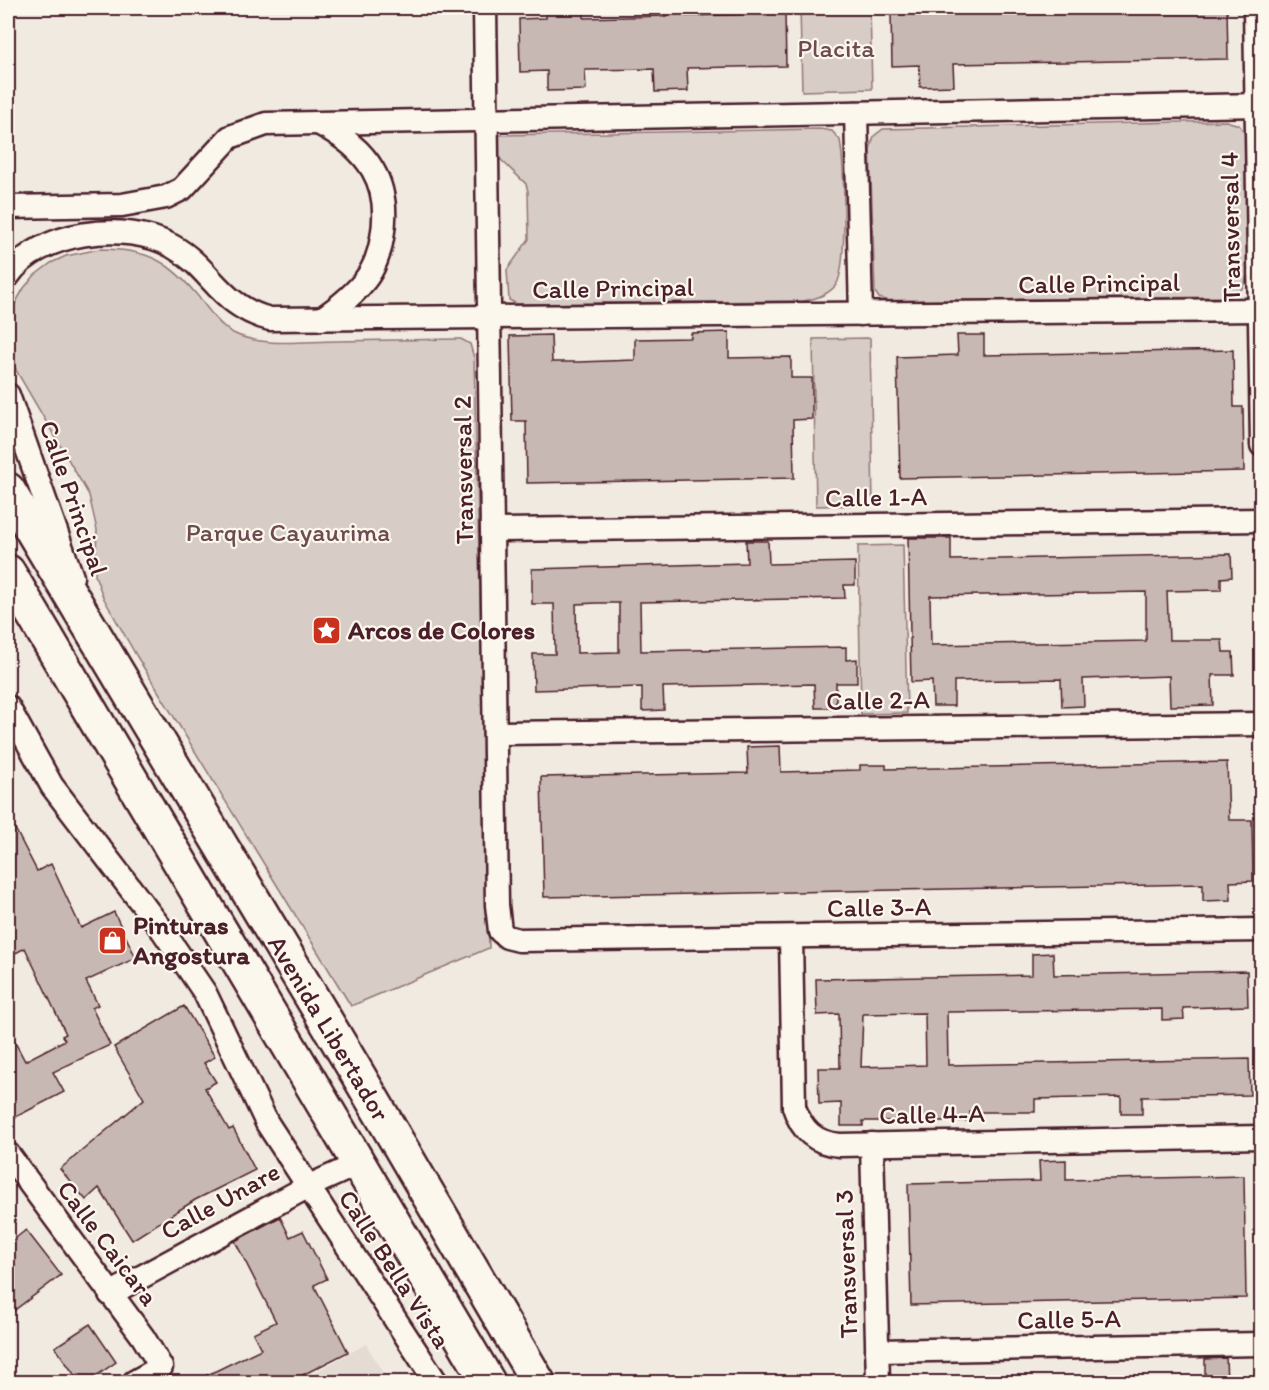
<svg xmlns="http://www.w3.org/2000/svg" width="1269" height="1390" viewBox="0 0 1269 1390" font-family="Itim,sans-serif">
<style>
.built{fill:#e4dbd2}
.green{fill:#d8ccc6;stroke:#917678;stroke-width:1.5}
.building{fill:#c8b8b3;stroke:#4a1f2b;stroke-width:1.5;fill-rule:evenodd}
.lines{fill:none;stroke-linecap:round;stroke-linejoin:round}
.street-casing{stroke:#4a1f2b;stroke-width:27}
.primary-casing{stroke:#4a1f2b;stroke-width:38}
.street{stroke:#fbf7ec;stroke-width:22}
.primary{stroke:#fbf7ec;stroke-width:33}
.labels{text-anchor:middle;stroke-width:4.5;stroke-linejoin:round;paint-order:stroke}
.park-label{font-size:26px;fill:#6e4a52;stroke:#fbf7ec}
.street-label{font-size:26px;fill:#4a1f2b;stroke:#fbf7ec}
.poi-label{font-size:26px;font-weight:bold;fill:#4a1f2b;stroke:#fbf7ec;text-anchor:start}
</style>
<rect width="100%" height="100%" fill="#f0eae0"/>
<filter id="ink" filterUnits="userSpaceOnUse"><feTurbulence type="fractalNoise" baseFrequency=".0167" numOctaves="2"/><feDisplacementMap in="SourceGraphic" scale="12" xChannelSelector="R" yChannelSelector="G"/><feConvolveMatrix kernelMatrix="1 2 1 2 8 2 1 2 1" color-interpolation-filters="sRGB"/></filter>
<g filter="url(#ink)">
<!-- built -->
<path class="built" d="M 366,1344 L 388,1382 L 298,1382 Z"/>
<!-- green -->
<g class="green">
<path d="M 800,8 L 870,8 L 872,89 L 802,91 Z"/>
<path d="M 1226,121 L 1239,125 L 1246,135 L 1247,270 C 1246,286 1242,294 1226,297 L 889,301 L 879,298 L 875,292 L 870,149 L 874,136 L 883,129 Z"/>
<path d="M 820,129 L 832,131 L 840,140 C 844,163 848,268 836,285 C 828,295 815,299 803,301 L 517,304 L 509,300 L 507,270 L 529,239 L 528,191 L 526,184 L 497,156 L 499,135 Z"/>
<path d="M 100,249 C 149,249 171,262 201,300 C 210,312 220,326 233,333 C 263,348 305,341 337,341 C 379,340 420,340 461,339 L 470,344 L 474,358 L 489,948 L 351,1006 L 136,655 L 103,597 L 95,575 L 97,530 L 89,495 L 17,372 L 11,357 L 8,326 L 13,307 L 24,288 L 35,275 L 51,263 L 66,256 Z"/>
<path d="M 870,338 L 873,505 L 816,506 L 813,339 Z"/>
<path d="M 903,545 L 907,713 L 861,714 L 858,546 Z"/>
</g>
<!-- building -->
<g class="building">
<path d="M 666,8 L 686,8 L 686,16 L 785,13 L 786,66 L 687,68 L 688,91 L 655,92 L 654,69 L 585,70 L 586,90 L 547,91 L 547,71 L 520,72 L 519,19 L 546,18 L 546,10 L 584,9 L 584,18 L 666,16 Z"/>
<path d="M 1227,8 L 1228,59 L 953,64 L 954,86 L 920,87 L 919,65 L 892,66 L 891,13 Z"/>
<path d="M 729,332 L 729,358 L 791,357 L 791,378 L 812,378 L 812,419 L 793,420 L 794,478 L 527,483 L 526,421 L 512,421 L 510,336 L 551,335 L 552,362 L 579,362 L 635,360 L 635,339 L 691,338 L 691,333 Z"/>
<path d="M 957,335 L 984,335 L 984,355 L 1233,350 L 1234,407 L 1243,407 L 1244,471 L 900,478 L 897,357 L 958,355 Z"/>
<path d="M 908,538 L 951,538 L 951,560 L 1231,554 L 1232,577 L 1221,578 L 1221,590 L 1167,591 L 1169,640 L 1222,640 L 1223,652 L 1233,652 L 1234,675 L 1212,675 L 1213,705 L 1170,706 L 1169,676 L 1083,679 L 1084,706 L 1062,707 L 1061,679 L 954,681 L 954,706 L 933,706 L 932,681 L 911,682 ZM 1146,592 L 1146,641 L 931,645 L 930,596 Z"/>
<path d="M 746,541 L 768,541 L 769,564 L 855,562 L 855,585 L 844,585 L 845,598 L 640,602 L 641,651 L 846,647 L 846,660 L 857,659 L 857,683 L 836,683 L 836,708 L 815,708 L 814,684 L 663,687 L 664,710 L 642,711 L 642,687 L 534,690 L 533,654 L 555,654 L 554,604 L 532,604 L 532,569 L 747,563 ZM 597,603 L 619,603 L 619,652 L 577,653 L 576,604 Z"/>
<path d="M 780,746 L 781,772 L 860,770 L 860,765 L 886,765 L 886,769 L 1227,762 L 1229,820 L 1252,820 L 1253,881 L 1230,882 L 1231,900 L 1203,901 L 1203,884 L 544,897 L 541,777 L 748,773 L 747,747 Z"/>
<path d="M 8,815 L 37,871 L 51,864 L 81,928 L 114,912 L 136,958 L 86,981 L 98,1005 L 92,1008 L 110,1045 L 53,1072 L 64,1092 L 8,1121 L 8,1029 L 25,1061 L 65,1040 L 62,1036 L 66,1034 L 25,948 L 8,957 Z"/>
<path d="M 1053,953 L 1054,975 L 1247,971 L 1248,1006 L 1183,1008 L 1184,1019 L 1162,1020 L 1162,1009 L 947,1012 L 948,1065 L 1249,1059 L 1250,1095 L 1142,1097 L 1142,1114 L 1121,1114 L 1121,1097 L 1035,1099 L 1035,1112 L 970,1112 L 970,1121 L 863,1121 L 863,1126 L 841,1126 L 841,1103 L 819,1104 L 818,1068 L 840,1068 L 839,1014 L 817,1015 L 816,979 L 1032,975 L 1032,954 ZM 925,1013 L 926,1065 L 861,1067 L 863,1014 Z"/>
<path d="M 184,1006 L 215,1057 L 204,1063 L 216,1082 L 205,1088 L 229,1130 L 233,1128 L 255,1170 L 195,1200 L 132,1240 L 99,1188 L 86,1200 L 60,1169 L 144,1099 L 114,1047 Z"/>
<path d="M 1066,1160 L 1066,1180 L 1244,1176 L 1246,1298 L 911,1305 L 908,1184 L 1040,1181 L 1039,1161 Z"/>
<path d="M 280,1217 L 290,1237 L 303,1231 L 327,1279 L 314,1285 L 348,1352 L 287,1383 L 191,1383 L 261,1349 L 253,1333 L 276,1322 L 235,1241 Z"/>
<path d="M 26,1230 L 61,1275 L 8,1315 L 8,1244 Z"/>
<path d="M 90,1324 L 116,1362 L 86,1383 L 80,1383 L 55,1347 Z"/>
<path d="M 1226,1358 L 1227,1383 L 1205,1383 L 1205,1359 Z"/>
</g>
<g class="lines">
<defs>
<g id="street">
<path d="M 485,8 L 497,905 L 500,931 L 507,937 L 519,940 L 1262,930"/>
<path d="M 1255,8 L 1262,445"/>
<path d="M 856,113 L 861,314"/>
<path d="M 320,124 C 368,149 392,183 382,238 C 380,252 374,269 365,280 C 353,296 337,308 321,319"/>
<path d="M 8,207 L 122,205 L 166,197 L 182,189 L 230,137 L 266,124 L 1262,105"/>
<path d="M 8,276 C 39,231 125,220 172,246 C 212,268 219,306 270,319 L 1262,310"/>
<path d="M 8,395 L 72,577"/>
<path d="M 492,530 L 1262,520"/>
<path d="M 8,707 L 52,786 L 163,931 L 205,993 L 267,1123 L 436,1382"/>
<path d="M 495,733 L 1262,724"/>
<path d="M 791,937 L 794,1107 C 802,1131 815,1143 840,1145 L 1262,1137"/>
<path d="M 872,1144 L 878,1382"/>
<path d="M 8,1154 L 143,1337 L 161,1367 L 134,1382"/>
<path d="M 110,1294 L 307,1187 L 360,1163"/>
<path d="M 877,1351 L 1262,1344"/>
</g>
<g id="primary">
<path d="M 8,490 L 354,1068 L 538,1382"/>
<path d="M 8,572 L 488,1382"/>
</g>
</defs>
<!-- street casing -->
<use href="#street" class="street-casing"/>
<!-- primary casing -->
<use href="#primary" class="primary-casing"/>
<!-- street -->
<use href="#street" class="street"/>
<!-- primary -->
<use href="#primary" class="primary"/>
</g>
</g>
<!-- icons -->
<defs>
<symbol id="sight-square" viewBox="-11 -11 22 22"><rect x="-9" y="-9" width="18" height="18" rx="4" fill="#c8321e" stroke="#fbf7ec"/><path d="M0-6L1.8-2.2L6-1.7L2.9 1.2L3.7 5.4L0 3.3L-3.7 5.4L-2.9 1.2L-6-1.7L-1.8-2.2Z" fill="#fff"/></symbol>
<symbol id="shop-square" viewBox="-11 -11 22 22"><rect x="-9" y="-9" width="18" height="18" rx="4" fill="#c8321e" stroke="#fbf7ec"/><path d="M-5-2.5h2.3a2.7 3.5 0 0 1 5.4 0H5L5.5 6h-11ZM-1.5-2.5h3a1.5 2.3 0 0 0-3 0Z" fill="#fff"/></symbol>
</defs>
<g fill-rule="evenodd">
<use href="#sight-square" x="310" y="614" width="33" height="33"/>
<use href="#shop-square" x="96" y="924" width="33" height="33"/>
</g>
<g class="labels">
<!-- park labels -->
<g class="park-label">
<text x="836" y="57">Placita</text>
<text x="288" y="541">Parque Cayaurima</text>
</g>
<!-- street labels -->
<g class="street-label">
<text transform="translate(1230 227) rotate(-91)" y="9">Transversal 4</text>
<text transform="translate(1099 283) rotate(-1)" y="9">Calle Principal</text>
<text transform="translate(613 288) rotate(-1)" y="9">Calle Principal</text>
<text transform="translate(463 470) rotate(-91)" y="9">Transversal 2</text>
<text transform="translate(876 497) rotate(-1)" y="9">Calle 1-A</text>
<text transform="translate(74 498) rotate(71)" y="9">Calle Principal</text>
<text transform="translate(878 700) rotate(-1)" y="9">Calle 2-A</text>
<text transform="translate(879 907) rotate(-1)" y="9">Calle 3-A</text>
<text transform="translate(329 1028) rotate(59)" y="9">Avenida Libertador</text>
<text transform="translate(932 1114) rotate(-1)" y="9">Calle 4-A</text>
<text transform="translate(220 1201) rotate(-29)" y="9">Calle Unare</text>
<text transform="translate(108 1243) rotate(53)" y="9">Calle Caicara</text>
<text transform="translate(846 1264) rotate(-92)" y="9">Transversal 3</text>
<text transform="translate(395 1269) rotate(57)" y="9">Calle Bella Vista</text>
<text transform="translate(1069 1319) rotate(-1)" y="9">Calle 5-A</text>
</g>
<!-- poi labels -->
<g class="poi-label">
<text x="348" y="639">Arcos de Colores</text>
<text x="133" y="934">Pinturas<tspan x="133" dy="30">Angostura</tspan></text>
</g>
</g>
<!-- margin -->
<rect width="1269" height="1390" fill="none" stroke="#fbf7ec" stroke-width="30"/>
<rect x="15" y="15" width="1239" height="1360" fill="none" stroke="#4a1f2b" stroke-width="2" filter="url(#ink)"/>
</svg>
